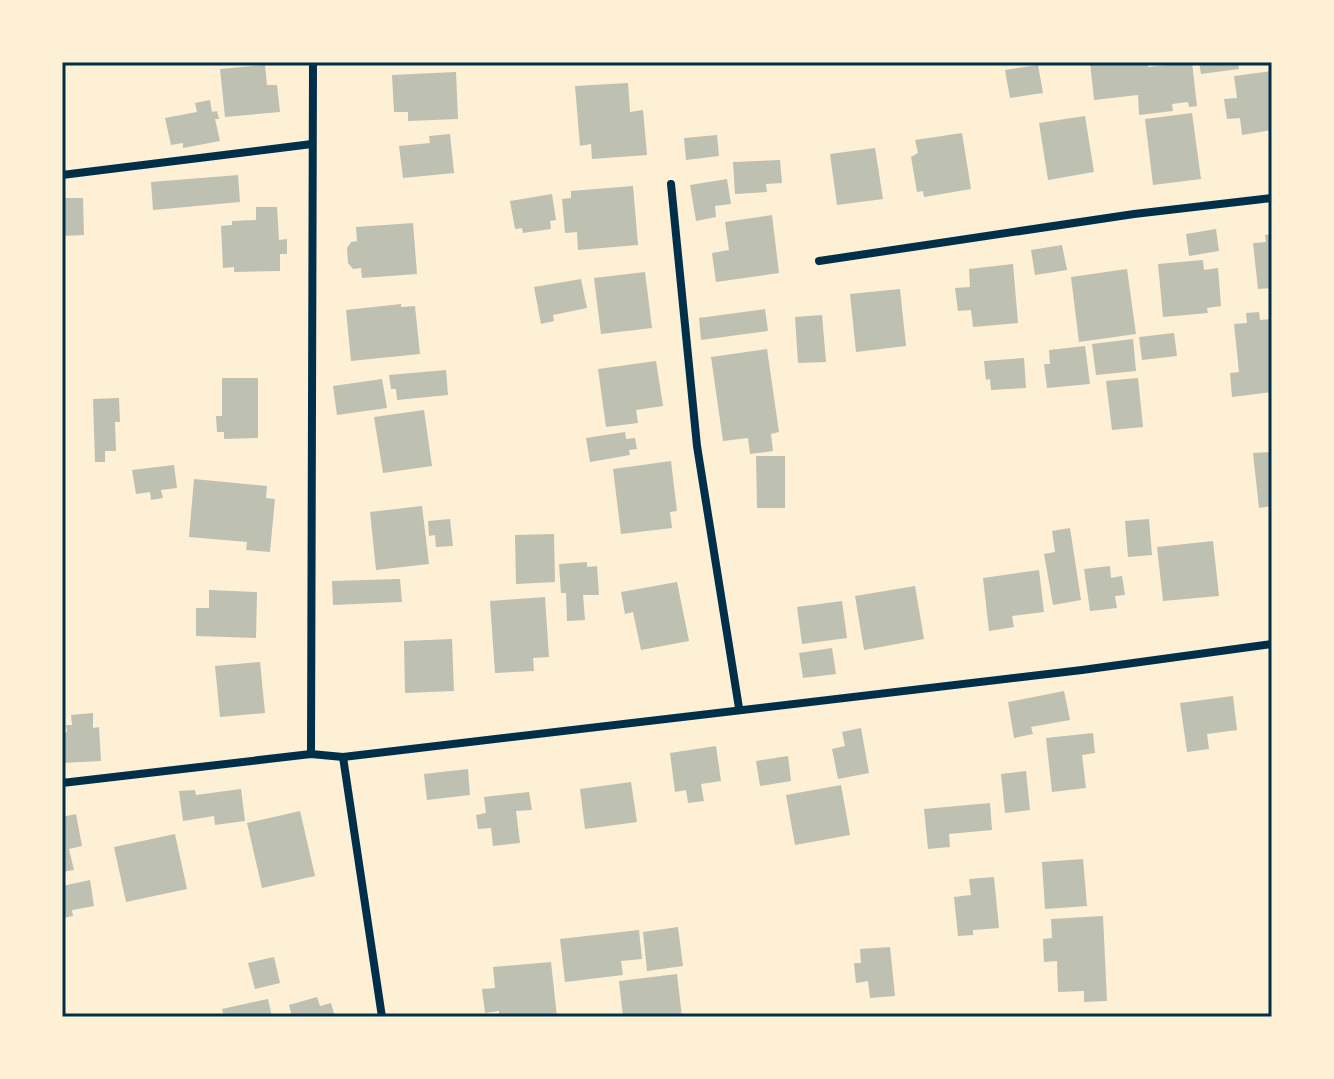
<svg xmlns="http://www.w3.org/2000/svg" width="1334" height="1079" viewBox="0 0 1334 1079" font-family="'IBM Plex Serif',serif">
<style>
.building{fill:#bec0b2}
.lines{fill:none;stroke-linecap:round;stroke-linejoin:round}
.minor{stroke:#003049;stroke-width:8}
.neatline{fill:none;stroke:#003049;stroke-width:3}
</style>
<rect width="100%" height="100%" fill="#fdf0d5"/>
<!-- building -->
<g class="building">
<path d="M 1090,62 L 1148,62 L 1148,67 L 1168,65 L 1167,62 L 1192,62 L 1197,106 L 1189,107 L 1188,102 L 1172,104 L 1173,111 L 1139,115 L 1138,95 L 1094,100 Z"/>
<path d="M 1199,62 L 1238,62 L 1239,69 L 1201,74 Z"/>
<path d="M 265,65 L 267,85 L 277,85 L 280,112 L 225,117 L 220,69 Z"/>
<path d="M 1038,65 L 1043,93 L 1010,98 L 1005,70 Z"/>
<path d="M 1272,71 L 1272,130 L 1242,135 L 1240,118 L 1227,119 L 1224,99 L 1237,98 L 1234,76 Z"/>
<path d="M 456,72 L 458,119 L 408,121 L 408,112 L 394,112 L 392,75 Z"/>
<path d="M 628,83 L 630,112 L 643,110 L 647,155 L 592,159 L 591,144 L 580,146 L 575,86 Z"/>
<path d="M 210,100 L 212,112 L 217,111 L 219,119 L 215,119 L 220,141 L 183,148 L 183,143 L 171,145 L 165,118 L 197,112 L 195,103 Z"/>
<path d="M 1192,113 L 1201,179 L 1153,185 L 1145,119 Z"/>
<path d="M 1085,116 L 1094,172 L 1048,180 L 1039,123 Z"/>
<path d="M 962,133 L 971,189 L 924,197 L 923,191 L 917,192 L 911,157 L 918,153 L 915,140 Z"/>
<path d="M 450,134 L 454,173 L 403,178 L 399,146 L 430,143 L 429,136 Z"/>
<path d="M 717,135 L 719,156 L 686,160 L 684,138 Z"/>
<path d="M 875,148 L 883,199 L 837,205 L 830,154 Z"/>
<path d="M 780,160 L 782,183 L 766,184 L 767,192 L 735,194 L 733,162 Z"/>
<path d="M 238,175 L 240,202 L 153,210 L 151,182 Z"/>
<path d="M 727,179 L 731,204 L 715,206 L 716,217 L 696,221 L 690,185 Z"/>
<path d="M 633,186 L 638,245 L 578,250 L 577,232 L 565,233 L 562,199 L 571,198 L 571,191 Z"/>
<path d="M 552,194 L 556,220 L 550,221 L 551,229 L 523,233 L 522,228 L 515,229 L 510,201 Z"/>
<path d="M 62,198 L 83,198 L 84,235 L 62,236 Z"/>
<path d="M 256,207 L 277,207 L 279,240 L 287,239 L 287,254 L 280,254 L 280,271 L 234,272 L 234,267 L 223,268 L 221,226 L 232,225 L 232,221 L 256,220 Z"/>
<path d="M 772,215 L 779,273 L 716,282 L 712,253 L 729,250 L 725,222 Z"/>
<path d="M 413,223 L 417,274 L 362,278 L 361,268 L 353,269 L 348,263 L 347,248 L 351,242 L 357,241 L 356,227 Z"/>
<path d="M 1216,229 L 1219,251 L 1189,256 L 1186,234 Z"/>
<path d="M 1272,234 L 1272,288 L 1258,289 L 1253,243 L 1266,242 L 1265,235 Z"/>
<path d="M 1062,245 L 1067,270 L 1035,275 L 1031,250 Z"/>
<path d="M 1203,260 L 1204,270 L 1218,268 L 1221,306 L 1207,308 L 1208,313 L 1163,317 L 1158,264 Z"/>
<path d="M 1013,264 L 1018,323 L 973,327 L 971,310 L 958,311 L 955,288 L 970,287 L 969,269 Z"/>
<path d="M 1127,269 L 1136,334 L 1079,342 L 1071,277 Z"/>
<path d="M 645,272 L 652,328 L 601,334 L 594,278 Z"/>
<path d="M 581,279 L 587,308 L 553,315 L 554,321 L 541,324 L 534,287 Z"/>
<path d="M 900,289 L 906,346 L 856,352 L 850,294 Z"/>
<path d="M 401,304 L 401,307 L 415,306 L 420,354 L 351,361 L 346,310 Z"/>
<path d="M 765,309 L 768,331 L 701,340 L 699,318 Z"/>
<path d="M 1259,312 L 1260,320 L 1272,319 L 1272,392 L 1232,397 L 1230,373 L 1239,372 L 1234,324 L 1247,323 L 1246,313 Z"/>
<path d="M 822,315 L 826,362 L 798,363 L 795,317 Z"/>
<path d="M 1174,333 L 1177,356 L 1142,360 L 1139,337 Z"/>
<path d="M 1133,339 L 1136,371 L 1096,375 L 1092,344 Z"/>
<path d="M 1085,346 L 1090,384 L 1047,388 L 1044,364 L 1050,364 L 1049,350 Z"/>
<path d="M 767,349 L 779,432 L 771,434 L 773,451 L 750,454 L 748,438 L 723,441 L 711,357 Z"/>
<path d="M 1024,358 L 1026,388 L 991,390 L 990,379 L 986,380 L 984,361 Z"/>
<path d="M 656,361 L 663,406 L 636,410 L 638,423 L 606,427 L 598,369 Z"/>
<path d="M 446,370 L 448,395 L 397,400 L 396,389 L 391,389 L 389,375 Z"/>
<path d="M 222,378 L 258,378 L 258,438 L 224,439 L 224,432 L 217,432 L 216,416 L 222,416 Z"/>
<path d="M 1138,378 L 1143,427 L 1112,430 L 1106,381 Z"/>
<path d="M 382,379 L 387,408 L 337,415 L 333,386 Z"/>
<path d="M 119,398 L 120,422 L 115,422 L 116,451 L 105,451 L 105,462 L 95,462 L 93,399 Z"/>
<path d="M 424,410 L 432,466 L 383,473 L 374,417 Z"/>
<path d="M 625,432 L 626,439 L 635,438 L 637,449 L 629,450 L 630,455 L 590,462 L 586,438 Z"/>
<path d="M 1272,452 L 1272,506 L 1259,508 L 1253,453 Z"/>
<path d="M 756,456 L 785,456 L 785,508 L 757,508 Z"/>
<path d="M 671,461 L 677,511 L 670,512 L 672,528 L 621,534 L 613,469 Z"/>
<path d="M 174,465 L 177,488 L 161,490 L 163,498 L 151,500 L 150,492 L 136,494 L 132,470 Z"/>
<path d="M 194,479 L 267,486 L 266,498 L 275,499 L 270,552 L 246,550 L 247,542 L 189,537 Z"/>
<path d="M 422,506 L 429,564 L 376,570 L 370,512 Z"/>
<path d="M 450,519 L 453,546 L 436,547 L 435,535 L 429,536 L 428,521 Z"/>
<path d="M 1149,519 L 1152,555 L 1128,557 L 1125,521 Z"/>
<path d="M 1070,528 L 1081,600 L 1053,605 L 1044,554 L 1055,552 L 1052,531 Z"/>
<path d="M 554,534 L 555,582 L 516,584 L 515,535 Z"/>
<path d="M 1213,541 L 1219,596 L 1163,601 L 1157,547 Z"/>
<path d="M 587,562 L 587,567 L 597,566 L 599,595 L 583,595 L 585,620 L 567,621 L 566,593 L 561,593 L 559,564 Z"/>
<path d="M 1110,566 L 1111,578 L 1122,576 L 1125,595 L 1115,596 L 1117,608 L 1090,611 L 1084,569 Z"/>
<path d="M 1039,570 L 1044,612 L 1012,616 L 1014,627 L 989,631 L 983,578 Z"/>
<path d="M 400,579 L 402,602 L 333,605 L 332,581 Z"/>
<path d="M 677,582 L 689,641 L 641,650 L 633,612 L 625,614 L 621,592 Z"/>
<path d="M 915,586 L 924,639 L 864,650 L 855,596 Z"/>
<path d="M 209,590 L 257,592 L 256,638 L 196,636 L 196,608 L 209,608 Z"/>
<path d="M 545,597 L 549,657 L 533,658 L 534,671 L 495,673 L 490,601 Z"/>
<path d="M 842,601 L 847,638 L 802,644 L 797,607 Z"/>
<path d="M 452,639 L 454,691 L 405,693 L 404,641 Z"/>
<path d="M 832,648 L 836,674 L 803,678 L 799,653 Z"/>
<path d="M 260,662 L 265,713 L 220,717 L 215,666 Z"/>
<path d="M 1064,691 L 1070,720 L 1031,727 L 1033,734 L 1014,738 L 1008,702 Z"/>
<path d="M 1233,696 L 1237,730 L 1207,734 L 1209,749 L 1187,752 L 1180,703 Z"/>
<path d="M 93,713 L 93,728 L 99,727 L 101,761 L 62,763 L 62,733 L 67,732 L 66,725 L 72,725 L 71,715 Z"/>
<path d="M 861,728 L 869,773 L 838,779 L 832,749 L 845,746 L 842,732 Z"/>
<path d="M 1093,733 L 1095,753 L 1082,755 L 1086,788 L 1052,792 L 1046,738 Z"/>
<path d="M 716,746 L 721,781 L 701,784 L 704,801 L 688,803 L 686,790 L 675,792 L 670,753 Z"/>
<path d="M 788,756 L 791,781 L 760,786 L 756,761 Z"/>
<path d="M 468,769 L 470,795 L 427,800 L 424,774 Z"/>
<path d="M 1026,771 L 1030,810 L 1005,813 L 1001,774 Z"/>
<path d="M 631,782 L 637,822 L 585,829 L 580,789 Z"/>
<path d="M 841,785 L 850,835 L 795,845 L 786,795 Z"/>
<path d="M 241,789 L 245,821 L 215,825 L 214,816 L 183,821 L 179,791 L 195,790 L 196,795 Z"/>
<path d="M 529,792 L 532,810 L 516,811 L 520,843 L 493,846 L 491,828 L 478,829 L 476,815 L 486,813 L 484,797 Z"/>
<path d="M 990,803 L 992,830 L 949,834 L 950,847 L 928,849 L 924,809 Z"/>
<path d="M 300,811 L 315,876 L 262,888 L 247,823 Z"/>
<path d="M 76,814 L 82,846 L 69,849 L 74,870 L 62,872 L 62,817 Z"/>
<path d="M 175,834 L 187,889 L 126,902 L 114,847 Z"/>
<path d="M 1083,859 L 1087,906 L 1045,909 L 1042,862 Z"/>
<path d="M 994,877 L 999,928 L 973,930 L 973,935 L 958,936 L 954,897 L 971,895 L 969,879 Z"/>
<path d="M 90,880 L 94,906 L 72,910 L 73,916 L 63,918 L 62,886 Z"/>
<path d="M 1103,916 L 1107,1001 L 1084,1002 L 1084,991 L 1058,992 L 1057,961 L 1044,962 L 1043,939 L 1052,938 L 1051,919 Z"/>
<path d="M 678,927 L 683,966 L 647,971 L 643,932 Z"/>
<path d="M 639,930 L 642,959 L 621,961 L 623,975 L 565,982 L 560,939 Z"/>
<path d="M 890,947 L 895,996 L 870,998 L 868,981 L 856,983 L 854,963 L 861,963 L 860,949 Z"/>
<path d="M 274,957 L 280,983 L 255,989 L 248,963 Z"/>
<path d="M 551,962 L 557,1017 L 499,1017 L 499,1011 L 485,1013 L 482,989 L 495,988 L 493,967 Z"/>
<path d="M 677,974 L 682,1017 L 623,1017 L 619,981 Z"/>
<path d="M 317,997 L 320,1006 L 331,1003 L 335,1017 L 292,1017 L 289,1005 Z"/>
<path d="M 268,999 L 272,1017 L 224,1017 L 222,1009 Z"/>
</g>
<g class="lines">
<!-- minor -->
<g class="minor">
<path d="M 62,175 L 312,144"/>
<path d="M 671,184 L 697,446 L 739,708"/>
<path d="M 819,261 L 1134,214 L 1272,198"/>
<path d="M 311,754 L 313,62"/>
<path d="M 343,757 L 382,1017"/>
<path d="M 62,783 L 311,754 L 343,757 L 1082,670 L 1272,644"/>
</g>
</g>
<!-- border -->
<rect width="1334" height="1079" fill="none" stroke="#fdf0d5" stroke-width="128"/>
<rect x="64" y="64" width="1206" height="951" class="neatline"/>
</svg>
